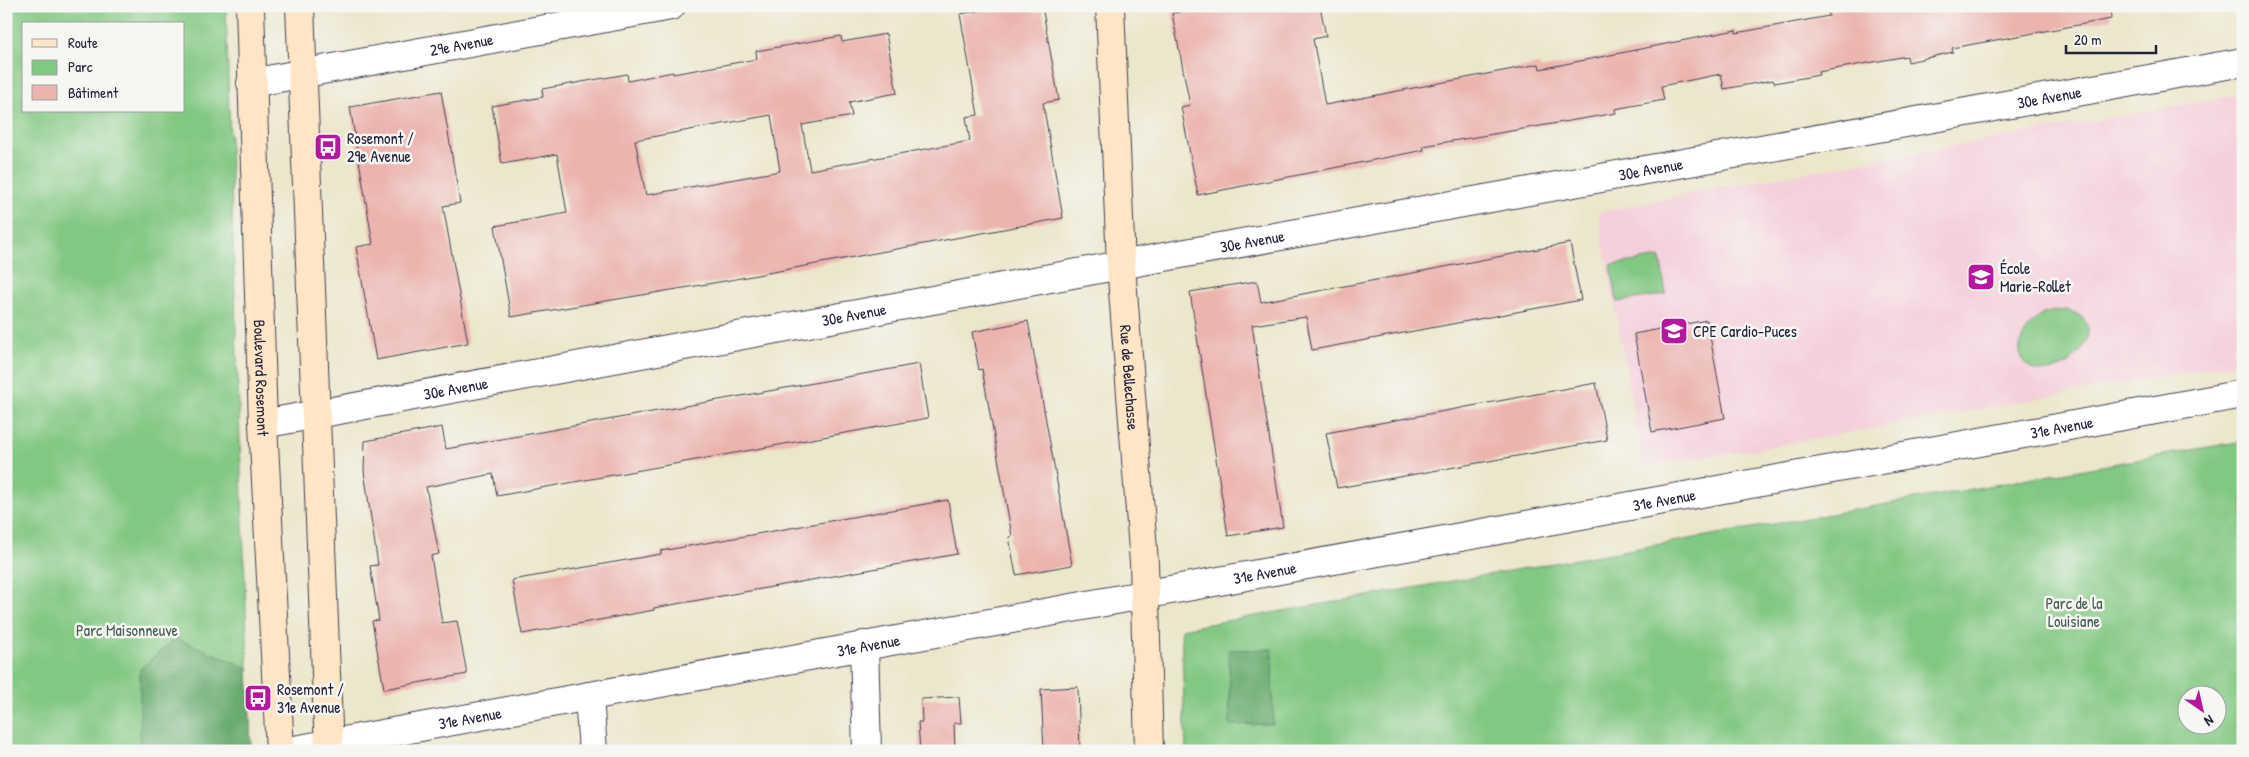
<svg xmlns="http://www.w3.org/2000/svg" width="2249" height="757" viewBox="0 0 2249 757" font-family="'Patrick Hand',sans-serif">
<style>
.built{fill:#f5cfdb}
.green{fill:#82c882;stroke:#52755e;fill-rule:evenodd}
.forest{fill:#69ac70;stroke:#466756}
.building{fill:#ecb4af;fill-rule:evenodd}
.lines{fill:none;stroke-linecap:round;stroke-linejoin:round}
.street-casing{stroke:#403f51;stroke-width:30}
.secondary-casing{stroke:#403f51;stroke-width:30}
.street{stroke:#fff;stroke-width:28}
.secondary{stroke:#fde5c5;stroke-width:28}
.labels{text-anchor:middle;stroke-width:5;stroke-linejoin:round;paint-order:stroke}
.street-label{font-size:16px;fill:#22223b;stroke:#f6f6f2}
.poi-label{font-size:16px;fill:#22223b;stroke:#f6f6f2;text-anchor:start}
.park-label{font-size:16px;fill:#445c54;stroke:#f6f6f2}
</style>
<rect width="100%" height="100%" fill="#f6f6f2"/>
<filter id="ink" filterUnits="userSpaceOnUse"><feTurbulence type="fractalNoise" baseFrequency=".02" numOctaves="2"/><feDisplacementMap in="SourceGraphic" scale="10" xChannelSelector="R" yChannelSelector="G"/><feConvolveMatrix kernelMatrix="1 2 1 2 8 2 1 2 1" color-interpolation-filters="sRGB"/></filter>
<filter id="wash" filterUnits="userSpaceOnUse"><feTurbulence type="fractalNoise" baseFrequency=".0096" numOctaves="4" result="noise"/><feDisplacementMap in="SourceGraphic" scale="20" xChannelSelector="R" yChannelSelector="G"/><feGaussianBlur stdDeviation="1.12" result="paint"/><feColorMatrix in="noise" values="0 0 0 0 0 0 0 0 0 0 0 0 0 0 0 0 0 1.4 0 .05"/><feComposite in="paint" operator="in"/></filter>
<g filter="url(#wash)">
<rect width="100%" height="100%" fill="#ece6cb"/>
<!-- built -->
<path class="built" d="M 2243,94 L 2243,362 L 1751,450 L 1643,466 L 1598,213 L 1703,191 Z"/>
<!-- green -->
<g class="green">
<path d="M 6,6 L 226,6 L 232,213 L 251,751 L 6,751 ZM 24,24 L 184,24 L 184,111 L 24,111 Z"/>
<path d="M 1660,257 L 1666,294 L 1617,302 L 1611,265 Z"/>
<path d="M 2066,310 C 2117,322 2068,381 2036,370 C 2007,360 2022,329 2040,316 C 2048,311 2057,311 2066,310 Z"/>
<path d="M 2243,441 L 2243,751 L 1186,751 L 1181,629 ZM 2186,694 L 2216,694 L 2216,724 L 2186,724 Z"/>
</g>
<!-- forest -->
<g class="forest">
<path d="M 176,638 L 248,668 L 251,751 L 140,751 L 140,669 Z"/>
<path d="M 1272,649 L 1273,724 L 1230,725 L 1229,650 Z"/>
</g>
<g id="blocks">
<!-- building -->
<g class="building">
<path d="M 1006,6 L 1042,6 L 1059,100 L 1043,103 L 1063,218 L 725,281 L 511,317 L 495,226 L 567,213 L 557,154 L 502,164 L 492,106 L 543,97 L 542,89 L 627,74 L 628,81 L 673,72 L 673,74 L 757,59 L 756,51 L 841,36 L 842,42 L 886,34 L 897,93 L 849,102 L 852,116 L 802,125 L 810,170 L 970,141 L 966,117 L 978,115 L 960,14 ZM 771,115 L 780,171 L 646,195 L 635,140 Z"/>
<path d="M 1179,6 L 1320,6 L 1326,36 L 1313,39 L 1325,105 L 1539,64 L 1540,69 L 1736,30 L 1736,33 L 1829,16 L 1828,11 L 1854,6 L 2110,6 L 2111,19 L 1952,48 L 1953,52 L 1908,62 L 1907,56 L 1818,72 L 1819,75 L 1774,83 L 1773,80 L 1724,89 L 1721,74 L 1661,86 L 1664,100 L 1615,109 L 1616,113 L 1423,146 L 1424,150 L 1198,195 L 1181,107 L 1190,105 L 1172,13 L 1180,12 Z"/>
<path d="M 441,91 L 460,203 L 443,206 L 468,343 L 376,360 L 356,247 L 373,244 L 350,107 Z"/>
<path d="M 1570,243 L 1581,300 L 1312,350 L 1306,317 L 1252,325 L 1283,527 L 1228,536 L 1190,292 L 1257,281 L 1261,302 Z"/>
<path d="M 1707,320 L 1725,418 L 1652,432 L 1634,334 Z"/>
<path d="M 1028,321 L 1072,565 L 1016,575 L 1009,537 L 1012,536 L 982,369 L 979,370 L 972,332 Z"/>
<path d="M 919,364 L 928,418 L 497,496 L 493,474 L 426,487 L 439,554 L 431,556 L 442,623 L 457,621 L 467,674 L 384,689 L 372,621 L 379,620 L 370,566 L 378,565 L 364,471 L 365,441 L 442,427 L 446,449 Z"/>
<path d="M 1596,383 L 1607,440 L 1337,488 L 1326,433 Z"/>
<path d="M 948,500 L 957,554 L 654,608 L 654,610 L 522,634 L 512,580 L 661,554 L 661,551 Z"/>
<path d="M 1078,687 L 1080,751 L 1044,751 L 1041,689 Z"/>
<path d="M 959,697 L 961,723 L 954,723 L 955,751 L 920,751 L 918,722 L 922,722 L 921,699 Z"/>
</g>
</g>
</g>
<g filter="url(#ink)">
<use href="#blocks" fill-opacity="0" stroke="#403f51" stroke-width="1"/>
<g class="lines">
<defs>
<g id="street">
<path id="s1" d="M 251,83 L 671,6"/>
<path id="s2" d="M 263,424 L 1175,255 L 2243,62"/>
<path d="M 864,645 L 867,751"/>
<path d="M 589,696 L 593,751"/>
<path id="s3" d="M 289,751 L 2243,394"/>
</g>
<g id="secondary">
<path id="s4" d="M 250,6 L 263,424 L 280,751"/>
<path d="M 300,6 L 329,751"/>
<path id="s5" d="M 1110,6 L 1121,265 L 1144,563 L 1149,751"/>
</g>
</defs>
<!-- street casing -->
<use href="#street" class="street-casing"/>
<!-- secondary casing -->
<use href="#secondary" class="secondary-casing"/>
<!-- street -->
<use href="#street" class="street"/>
<!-- secondary -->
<use href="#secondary" class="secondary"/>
</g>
</g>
<!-- icons -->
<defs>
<symbol id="bus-square" viewBox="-11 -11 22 22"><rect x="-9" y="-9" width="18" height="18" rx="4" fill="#b5179e" stroke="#f6f6f2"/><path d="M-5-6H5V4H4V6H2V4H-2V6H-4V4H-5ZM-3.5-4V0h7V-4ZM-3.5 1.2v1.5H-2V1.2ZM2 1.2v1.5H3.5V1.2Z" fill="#fff"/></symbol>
<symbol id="school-square" viewBox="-11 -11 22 22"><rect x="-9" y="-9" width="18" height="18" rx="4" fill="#b5179e" stroke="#f6f6f2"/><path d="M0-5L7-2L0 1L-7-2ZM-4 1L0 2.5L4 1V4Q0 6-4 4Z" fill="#fff"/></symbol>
</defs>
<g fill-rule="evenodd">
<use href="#bus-square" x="312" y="131" width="32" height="32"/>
<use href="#school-square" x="1965" y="261" width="32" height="32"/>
<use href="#school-square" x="1658" y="315" width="32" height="32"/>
<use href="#bus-square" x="242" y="682" width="32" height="32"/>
</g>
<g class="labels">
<!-- street labels -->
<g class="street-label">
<text dy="6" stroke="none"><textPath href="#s1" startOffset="214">29e Avenue</textPath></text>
<text dy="6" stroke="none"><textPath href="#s2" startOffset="1816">30e Avenue</textPath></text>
<text dy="6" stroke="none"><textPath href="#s2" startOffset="1411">30e Avenue</textPath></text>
<text dy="6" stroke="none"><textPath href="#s2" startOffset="1006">30e Avenue</textPath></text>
<text dy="6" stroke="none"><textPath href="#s2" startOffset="601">30e Avenue</textPath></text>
<text dy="6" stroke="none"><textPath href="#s4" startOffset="372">Boulevard Rosemont</textPath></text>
<text dy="6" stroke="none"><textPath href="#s5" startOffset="372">Rue de Bellechasse</textPath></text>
<text dy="6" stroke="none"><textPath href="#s2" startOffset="196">30e Avenue</textPath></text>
<text dy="6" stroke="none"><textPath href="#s3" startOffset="1802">31e Avenue</textPath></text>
<text dy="6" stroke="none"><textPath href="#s3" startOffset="1398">31e Avenue</textPath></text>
<text dy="6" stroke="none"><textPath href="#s3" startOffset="992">31e Avenue</textPath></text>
<text dy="6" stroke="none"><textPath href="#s3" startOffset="589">31e Avenue</textPath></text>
<text dy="6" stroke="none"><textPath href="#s3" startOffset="184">31e Avenue</textPath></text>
</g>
<!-- poi labels -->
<g class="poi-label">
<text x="347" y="144">Rosemont /<tspan x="347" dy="18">29e Avenue</tspan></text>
<text x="2000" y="274">École<tspan x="2000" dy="18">Marie-Rollet</tspan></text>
<text x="1693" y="337">CPE Cardio-Puces</text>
<text x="277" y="695">Rosemont /<tspan x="277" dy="18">31e Avenue</tspan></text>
</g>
<!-- park labels -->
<g class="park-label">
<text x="2074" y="609">Parc de la<tspan x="2074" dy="18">Louisiane</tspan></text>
<text x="127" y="636">Parc Maisonneuve</text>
</g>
</g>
<!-- margin -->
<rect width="2249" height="757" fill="none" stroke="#f6f6f2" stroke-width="25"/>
<!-- legend -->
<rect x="22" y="22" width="162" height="90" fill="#f6f6f2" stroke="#a1a1a9"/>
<rect x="32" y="39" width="25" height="8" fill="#fde5c5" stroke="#a1a1a9"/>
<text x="68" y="48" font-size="15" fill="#22223b">Route</text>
<rect x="32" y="60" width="25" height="15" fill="#82c882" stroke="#a1a1a9"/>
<text x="68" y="72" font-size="15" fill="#22223b">Parc</text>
<rect x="32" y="85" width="25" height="15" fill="#ecb4af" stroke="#a1a1a9"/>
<text x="68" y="98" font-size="15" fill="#22223b">Bâtiment</text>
<!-- north arrow -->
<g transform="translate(2202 710) rotate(146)"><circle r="24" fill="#f6f6f2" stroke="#a1a1a9"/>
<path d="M0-4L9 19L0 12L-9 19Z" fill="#b5179e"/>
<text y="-8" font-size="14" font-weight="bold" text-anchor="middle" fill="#22223b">N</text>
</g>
<!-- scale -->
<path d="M2066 45v8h90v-8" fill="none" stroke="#22223b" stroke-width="2.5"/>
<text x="2074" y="45" font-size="15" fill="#22223b" stroke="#f6f6f2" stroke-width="4" paint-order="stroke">20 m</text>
</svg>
